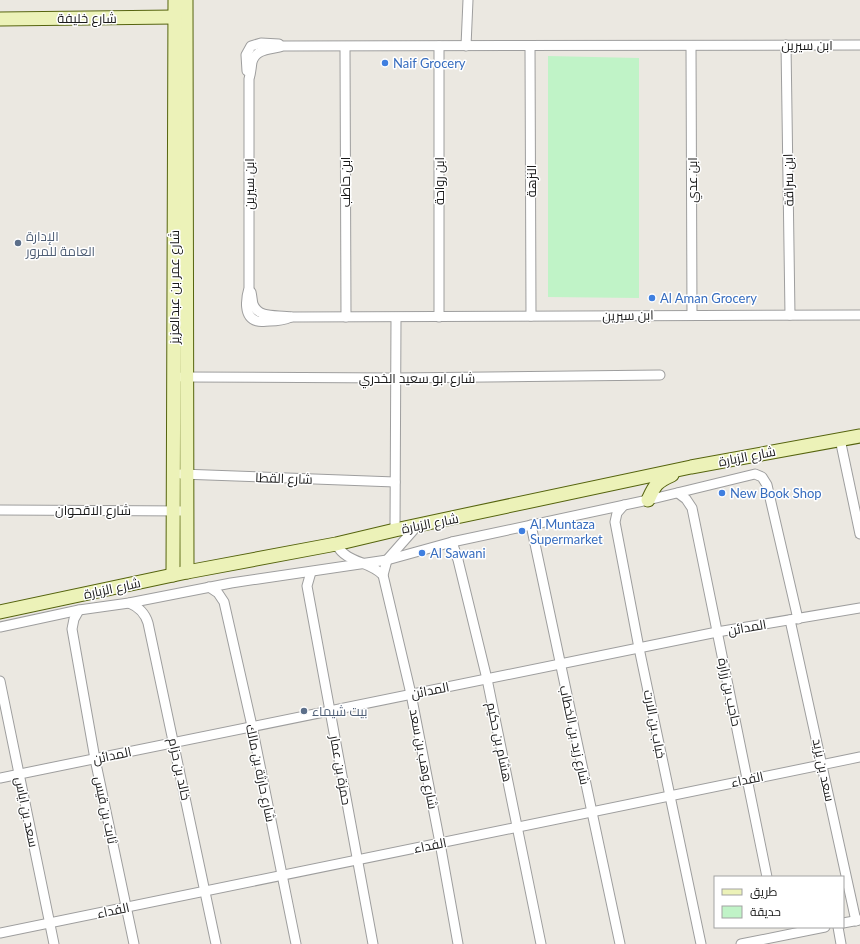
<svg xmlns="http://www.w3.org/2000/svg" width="860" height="944" viewBox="0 0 860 944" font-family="Lato,Cairo,sans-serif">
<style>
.park{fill:#c0f3c7}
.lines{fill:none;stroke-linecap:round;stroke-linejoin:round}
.street-casing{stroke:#9e9e9e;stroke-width:11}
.secondary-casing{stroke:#56640f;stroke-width:15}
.street{stroke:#fff;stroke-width:9}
.secondary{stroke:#ecf2b8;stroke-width:13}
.shop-dot{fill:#3f7fe0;stroke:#fff;stroke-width:1.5}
.service-dot{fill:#5c6f8a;stroke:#fff;stroke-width:1.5}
.labels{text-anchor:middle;stroke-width:3;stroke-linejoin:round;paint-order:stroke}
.street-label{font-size:13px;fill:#1a1a1a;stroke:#fff}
.shop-label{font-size:13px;fill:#366cbe;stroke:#fff;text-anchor:start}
.service-label{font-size:13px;fill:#4e5e75;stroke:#fff;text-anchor:start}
</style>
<rect width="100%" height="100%" fill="#ebe8e1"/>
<!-- park -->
<path class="park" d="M 548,56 L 639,58 L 639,298 L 548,297 Z"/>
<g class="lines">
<defs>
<g id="street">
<path d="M 786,45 L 790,315"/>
<path d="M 439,46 L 439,317"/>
<path d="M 466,46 L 468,0"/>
<path d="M 530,46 L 531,316"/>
<path d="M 691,46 L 692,315"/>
<path d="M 345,47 L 346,317"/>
<path d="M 247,71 L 246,55 L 251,46 L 261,43 L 279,44"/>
<path d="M 251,292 C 252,296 252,300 253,304 C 259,320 279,314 291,317 C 481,318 670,314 860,315"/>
<path d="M 291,317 C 284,320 278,321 270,321 C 266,321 261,322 257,321 C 243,317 246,298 249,288 L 249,79 C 251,73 251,68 252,62 C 256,48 271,50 283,46 L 860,45"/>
<path d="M 182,377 L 396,378 L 660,375"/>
<path d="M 840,439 L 860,534"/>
<path d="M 181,474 L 395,482"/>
<path d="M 678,493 L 686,499 L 692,508 L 767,877"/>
<path d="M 624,505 L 617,513 L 615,522 L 639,648 L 701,944"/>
<path d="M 0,510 L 187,511"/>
<path d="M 531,525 L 620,944"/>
<path d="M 417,526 L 387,560 L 383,575 L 411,694 L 440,843 L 458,944"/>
<path d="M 395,530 L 396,318"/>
<path d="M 452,542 L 458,560 L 487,679 L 541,944"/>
<path d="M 336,544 C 347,564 368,560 383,575"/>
<path d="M 311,572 L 307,586 L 373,944"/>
<path d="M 209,587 L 218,593 L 224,602 L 252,726 L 296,944"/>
<path d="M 129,603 C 139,607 145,613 148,623 L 216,944"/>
<path d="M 79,610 L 74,619 L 72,629 L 95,759 L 134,944"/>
<path d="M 790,620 L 856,921"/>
<path d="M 0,627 L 79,610 L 129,603 L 231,583 L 387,560 L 452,542 L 648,500 L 755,474 L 762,477 L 767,485 L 798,619"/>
<path d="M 0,681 L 54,944"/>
<path d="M 0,778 L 717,632 L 860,608"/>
<path d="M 843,923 L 860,920"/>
<path d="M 838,927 L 841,944"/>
<path d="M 0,933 L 860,757"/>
<path d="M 741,944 L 825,927"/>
</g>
<g id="secondary">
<path d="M 186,0 L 187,572"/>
<path d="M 0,19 L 175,17"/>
<path d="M 648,500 C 655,485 656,482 672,475"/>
<path d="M 173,575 L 175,0"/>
<path d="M 0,612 L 187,572 L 336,544 L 395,530 L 691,467 L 860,436"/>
</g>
</defs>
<!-- street casing -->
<use href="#street" class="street-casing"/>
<!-- secondary casing -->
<use href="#secondary" class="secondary-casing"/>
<!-- street -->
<use href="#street" class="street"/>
<!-- secondary -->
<use href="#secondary" class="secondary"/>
</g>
<!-- markers -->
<g class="shop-dot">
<circle cx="385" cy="63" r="4"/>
<circle cx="652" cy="298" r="4"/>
<circle cx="722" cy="493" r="4"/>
<circle cx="522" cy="531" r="4"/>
<circle cx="422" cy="553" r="4"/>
</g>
<g class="service-dot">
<circle cx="18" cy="243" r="4"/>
<circle cx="304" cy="711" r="4"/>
</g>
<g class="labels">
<!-- street labels -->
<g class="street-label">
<text x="87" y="23">شارع خليفة</text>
<text x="807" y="50">ابن سيرين</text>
<text transform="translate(692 180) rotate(-90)" y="5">ابن عدي</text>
<text transform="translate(788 180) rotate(-91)" y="5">ابن سراقة</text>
<text transform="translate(439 181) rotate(-90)" y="5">ابن رواحة</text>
<text transform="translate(531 181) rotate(-90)" y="5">النزهة</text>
<text transform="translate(345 182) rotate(-90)" y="5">ابن حاطب</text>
<text transform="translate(249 184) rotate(-90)" y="5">ابن سيرين</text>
<text transform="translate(174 287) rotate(-90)" y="5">شارع عمر بن عبدالعزيز</text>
<text transform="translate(628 315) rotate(-1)" y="5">ابن سيرين</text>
<text x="417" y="383">شارع ابو سعيد الخدري</text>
<text transform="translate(747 456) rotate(-11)" y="5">شارع الزبارة</text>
<text transform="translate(284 478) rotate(2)" y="5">شارع القطا</text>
<text x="93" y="515">شارع الاقحوان</text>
<text transform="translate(430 523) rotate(-11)" y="5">شارع الزبارة</text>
<text transform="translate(112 588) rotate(-12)" y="5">شارع الزبارة</text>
<text transform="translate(747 627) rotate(-10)" y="5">المدائن</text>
<text transform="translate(430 690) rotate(-11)" y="5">المدائن</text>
<text transform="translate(730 692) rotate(78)" y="5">حاجب بن زرارة</text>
<text transform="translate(655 724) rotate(79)" y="5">خباب بن الارت</text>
<text transform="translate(575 735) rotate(78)" y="5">شارع زيد بن الخطاب</text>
<text transform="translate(500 742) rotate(78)" y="5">هشام بن حكيم</text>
<text transform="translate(112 755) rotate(-12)" y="5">المدائن</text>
<text transform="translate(424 759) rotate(79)" y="5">شارع وهب بن سعد</text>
<text transform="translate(180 769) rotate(78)" y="5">خالد بن حزام</text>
<text transform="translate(341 770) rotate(80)" y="5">حمزة بن عمار</text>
<text transform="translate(824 770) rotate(78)" y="5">سعد بن يزيد</text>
<text transform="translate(261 773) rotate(78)" y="5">شارع حارثة بن مالك</text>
<text transform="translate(747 779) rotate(-12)" y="5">الفداء</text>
<text transform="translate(106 810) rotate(78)" y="5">ثابت بن قيس</text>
<text transform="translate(27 812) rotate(78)" y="5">سعد بن اياس</text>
<text transform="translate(430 845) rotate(-11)" y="5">الفداء</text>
<text transform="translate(113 910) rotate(-12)" y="5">الفداء</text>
</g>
<!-- shop labels -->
<g class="shop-label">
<text x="393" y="68">Naif Grocery</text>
<text x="660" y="303">Al Aman Grocery</text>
<text x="730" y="498">New Book Shop</text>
<text x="530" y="529">Al Muntaza<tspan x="530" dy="15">Supermarket</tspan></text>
<text x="430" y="558">Al Sawani</text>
</g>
<!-- service labels -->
<g class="service-label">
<text x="26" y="241">الإدارة<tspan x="26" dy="15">العامة للمرور</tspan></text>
<text x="312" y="716">بيت شيماء</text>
</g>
</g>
<!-- legend -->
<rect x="714" y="876" width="130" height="52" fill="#ffffff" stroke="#a3a3a3"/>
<rect x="722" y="889" width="20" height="6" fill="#ecf2b8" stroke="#a3a3a3"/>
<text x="750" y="896" font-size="12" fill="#1a1a1a">طريق</text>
<rect x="722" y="906" width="20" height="12" fill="#c0f3c7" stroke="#a3a3a3"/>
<text x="750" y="916" font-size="12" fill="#1a1a1a">حديقة</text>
</svg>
